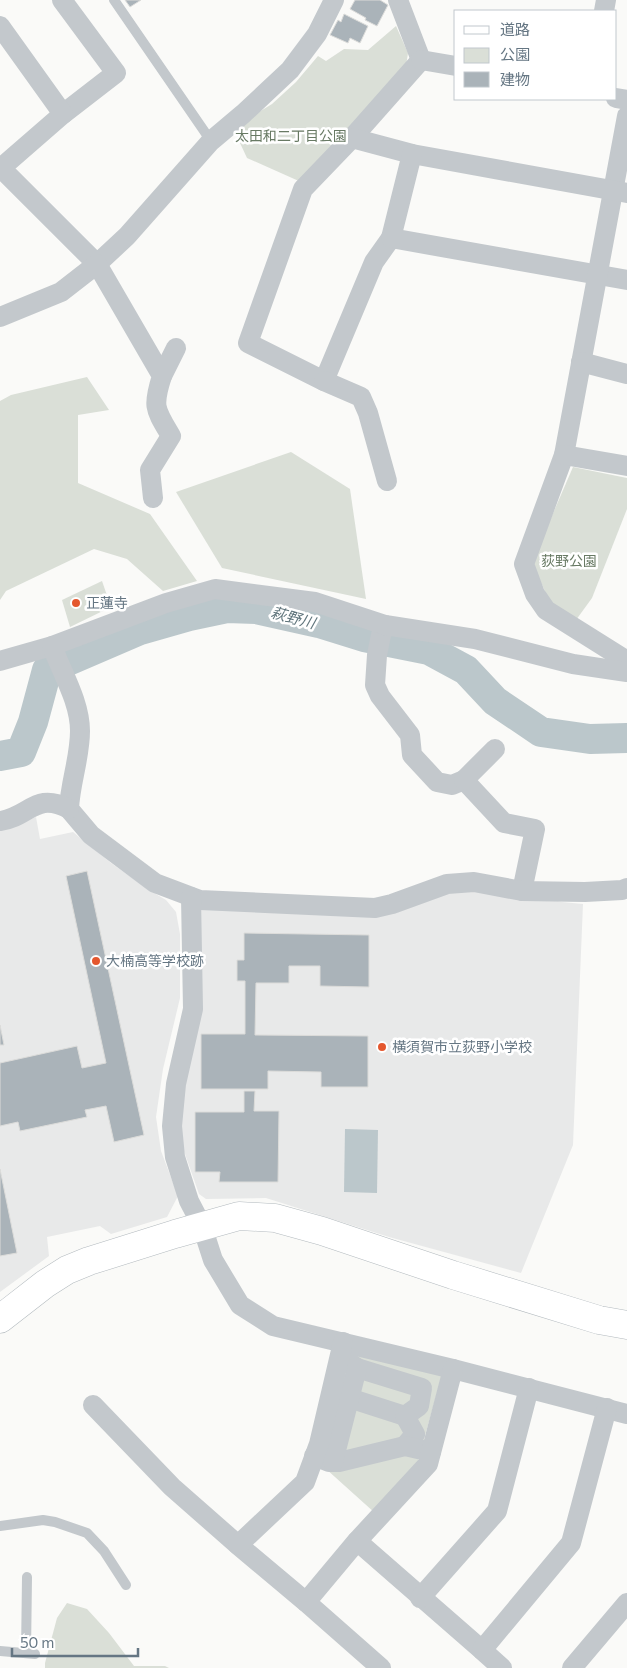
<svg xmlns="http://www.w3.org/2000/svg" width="627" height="1668" viewBox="0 0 627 1668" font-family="Commissioner,'Noto Sans JP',sans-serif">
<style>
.built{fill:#e8e9e9}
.green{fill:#dadfd7}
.water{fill:#bbc7cb}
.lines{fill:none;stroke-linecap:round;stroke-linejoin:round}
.river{stroke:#bbc7cb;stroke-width:30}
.building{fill:#aab3b9;stroke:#dcdcda}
.secondary-casing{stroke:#b3babf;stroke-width:29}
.lane{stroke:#c3c8cc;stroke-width:10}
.street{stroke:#c3c8cc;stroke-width:20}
.secondary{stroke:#fff;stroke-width:28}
.poi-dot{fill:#e4572e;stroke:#fff;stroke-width:2}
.labels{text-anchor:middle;stroke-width:5;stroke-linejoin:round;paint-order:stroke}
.park-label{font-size:14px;fill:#687a64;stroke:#fff}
.poi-label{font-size:14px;fill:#657683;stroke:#fff;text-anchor:start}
.water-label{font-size:15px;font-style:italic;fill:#60757c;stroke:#fff}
</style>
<rect width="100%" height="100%" fill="#fafaf8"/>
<!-- built -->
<g class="built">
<path d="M 36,817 L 40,839 L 73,832 L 111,863 L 149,890 L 166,900 L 176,912 L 180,934 L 180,998 L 163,1069 L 156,1117 L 161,1151 L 178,1196 L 167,1217 L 111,1234 L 100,1226 L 47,1237 L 49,1256 L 0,1292 L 0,830 Z"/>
<path d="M 474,883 L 562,902 L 583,904 L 573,1145 L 521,1273 L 389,1237 L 266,1198 L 206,1199 L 199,1194 L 179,1137 L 196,912 L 207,903 L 379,909 Z"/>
</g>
<!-- green -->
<g class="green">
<path d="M 396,26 L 408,53 L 406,66 L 301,182 L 247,158 L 233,128 L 272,104 L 296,82 L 318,56 L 326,61 L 344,49 L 368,50 Z"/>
<path d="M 87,377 L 109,410 L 78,415 L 78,483 L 150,514 L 197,581 L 163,591 L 127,559 L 94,549 L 6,591 L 0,600 L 0,401 L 11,395 Z"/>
<path d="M 291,452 L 350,489 L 366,599 L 222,568 L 176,492 Z"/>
<path d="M 573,467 L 627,478 L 627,509 L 592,598 L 576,620 L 551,605 L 532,562 Z"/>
<path d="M 102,581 L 111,607 L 70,627 L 62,600 Z"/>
<path d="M 351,1351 L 442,1375 L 418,1461 L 375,1513 L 325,1468 Z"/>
<path d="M 67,1603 L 87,1609 L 109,1633 L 134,1666 L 165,1666 L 169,1668 L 45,1668 L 45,1663 L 57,1618 Z"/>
</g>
<!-- water -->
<path class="water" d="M 345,1129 L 378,1130 L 377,1193 L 344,1192 Z"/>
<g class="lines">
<!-- river -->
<path class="river" d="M 0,756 L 21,752 L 33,722 L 47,670 L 140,630 L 189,616 L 227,608 L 256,609 L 319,623 L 364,637 L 429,650 L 466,670 L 495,701 L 541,732 L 590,739 L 627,738"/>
</g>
<!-- building -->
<g class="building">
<path d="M 125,0 L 141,0 L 130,7 Z"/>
<path d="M 355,0 L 380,0 L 388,5 L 377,26 L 365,20 L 366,18 L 350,9 Z"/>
<path d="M 344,14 L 368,26 L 360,43 L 350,38 L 348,43 L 330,35 L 338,20 L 341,22 Z"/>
<path d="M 87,871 L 144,1135 L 114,1142 L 106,1106 L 85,1110 L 87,1117 L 20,1131 L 18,1122 L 0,1126 L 0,1063 L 77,1046 L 82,1068 L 106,1063 L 66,876 Z"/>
<path d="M 244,933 L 369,935 L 369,987 L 320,986 L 320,966 L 289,966 L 289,983 L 256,983 L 255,1035 L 368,1036 L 368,1087 L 321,1087 L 321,1072 L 268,1071 L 268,1089 L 201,1089 L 201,1034 L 245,1034 L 245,981 L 237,981 L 237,960 L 244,960 Z"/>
<path d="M 0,1025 L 4,1045 L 0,1045 Z"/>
<path d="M 244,1091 L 255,1091 L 254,1111 L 279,1111 L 278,1182 L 219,1182 L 220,1172 L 195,1172 L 195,1112 L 244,1112 Z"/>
<path d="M 0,1169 L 17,1253 L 0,1256 Z"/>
</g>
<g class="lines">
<defs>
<path id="secondary" d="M 0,1319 L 45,1284 L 67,1270 L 89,1261 L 175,1234 L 239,1216 L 275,1218 L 322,1231 L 453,1275 L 599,1320 L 627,1325"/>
</defs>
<!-- secondary casing -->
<use href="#secondary" class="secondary-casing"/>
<!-- lane -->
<g class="lane">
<path d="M 114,0 L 211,141"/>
<path d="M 0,1526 L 43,1520 L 55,1522 L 87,1533 L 104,1551 L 126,1585"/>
<path d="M 0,1651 L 35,1654"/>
<path d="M 26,1653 L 27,1577"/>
</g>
<!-- street -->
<g class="street">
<path d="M 62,0 L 116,73 L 63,114"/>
<path d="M 398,0 L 421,60"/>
<path d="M 604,11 L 606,0"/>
<path d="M 0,26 L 63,114 L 1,168 L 97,264 L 127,236 L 211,141 L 243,114 L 290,70 L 317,34 L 334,0"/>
<path d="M 421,60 L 352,138 L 303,189 L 248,343 L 324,381 L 374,262 L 391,238 L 627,280"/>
<path d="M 421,60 L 456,66"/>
<path d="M 616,98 L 627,100"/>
<path d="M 627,116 L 564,455 L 524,564 L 535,594 L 546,610 L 624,659 L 627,664"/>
<path d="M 352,138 L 412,154 L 627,193"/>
<path d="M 391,238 L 412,154"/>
<path d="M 0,317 L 61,292 L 97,264 L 162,376 C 152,407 155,409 171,436 L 150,470 L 153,498"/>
<path d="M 581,362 L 627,374"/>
<path d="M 162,376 L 176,348"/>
<path d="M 324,381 L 361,397 L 368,413 L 387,481"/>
<path d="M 564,455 L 627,466"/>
<path d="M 385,625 L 381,635 L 377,655 L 375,685 L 380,696 L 410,735 L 412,755 L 437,782 L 452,785 L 464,780 L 504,823 L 535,829 L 522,891"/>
<path d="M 0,661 L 52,646"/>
<path d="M 627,672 L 573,664 L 475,639 L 385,625 L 315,602 L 215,589 L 166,603 L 52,646 C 62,673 80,702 80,731 C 80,758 70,783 69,809 L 91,835 L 155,883 L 200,900 L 375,908 L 392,904 L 447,884 L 474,882 L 522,891 L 585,892 L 622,890 L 627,888"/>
<path d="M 464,780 L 495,749"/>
<path d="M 0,821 C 30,817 35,791 69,809"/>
<path d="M 191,897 L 193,1009 L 176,1084 L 172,1126 L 175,1157 L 189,1201 L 202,1226 L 213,1260 L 240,1305 L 273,1326 L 453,1369 L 627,1414"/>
<path d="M 349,1398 L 405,1416 L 419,1406 L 422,1388 L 357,1368"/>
<path d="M 93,1405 L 172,1487 L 238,1545 L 306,1602"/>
<path d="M 405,1446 L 415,1434 L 405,1416"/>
<path d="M 314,1456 L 329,1462 L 339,1462 L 405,1446 L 431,1452"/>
<path d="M 333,1462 L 357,1368 L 347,1361"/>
<path d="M 357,1541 L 482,1650"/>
<path d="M 238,1545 L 305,1482 L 319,1444 L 343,1342"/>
<path d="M 420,1598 L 497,1511 L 529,1388"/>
<path d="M 381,1668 L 306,1602 L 357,1541 L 428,1464 L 453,1369"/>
<path d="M 502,1668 L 482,1650 L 571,1543 L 607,1408"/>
<path d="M 572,1668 L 627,1603"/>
</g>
<!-- secondary -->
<use href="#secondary" class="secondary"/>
</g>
<!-- markers -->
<g class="poi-dot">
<circle cx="76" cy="603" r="5"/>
<circle cx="96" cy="961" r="5"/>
<circle cx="382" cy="1047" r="5"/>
</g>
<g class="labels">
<!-- park labels -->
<g class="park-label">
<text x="291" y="141">太田和二丁目公園</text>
<text x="569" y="566">荻野公園</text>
</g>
<!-- poi labels -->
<g class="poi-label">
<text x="86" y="608">正蓮寺</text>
<text x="106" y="966">大楠高等学校跡</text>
<text x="392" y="1052">横須賀市立荻野小学校</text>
</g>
<!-- water labels -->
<g class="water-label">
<text transform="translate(293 618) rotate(15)" y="5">萩野川</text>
</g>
</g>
<!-- legend -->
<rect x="454" y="10" width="162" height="90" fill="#ffffff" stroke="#c1c8cd"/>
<rect x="464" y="26" width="25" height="8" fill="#ffffff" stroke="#c1c8cd"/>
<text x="500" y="35" font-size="15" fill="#657683">道路</text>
<rect x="464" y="48" width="25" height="15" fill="#dadfd7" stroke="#c1c8cd"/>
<text x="500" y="60" font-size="15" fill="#657683">公園</text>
<rect x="464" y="72" width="25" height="15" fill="#aab3b9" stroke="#c1c8cd"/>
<text x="500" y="85" font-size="15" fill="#657683">建物</text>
<!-- scale -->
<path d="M12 1648v8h126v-8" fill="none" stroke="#657683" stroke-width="2.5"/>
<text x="20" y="1648" font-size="15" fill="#657683" stroke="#ffffff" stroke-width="4" paint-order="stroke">50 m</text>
</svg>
